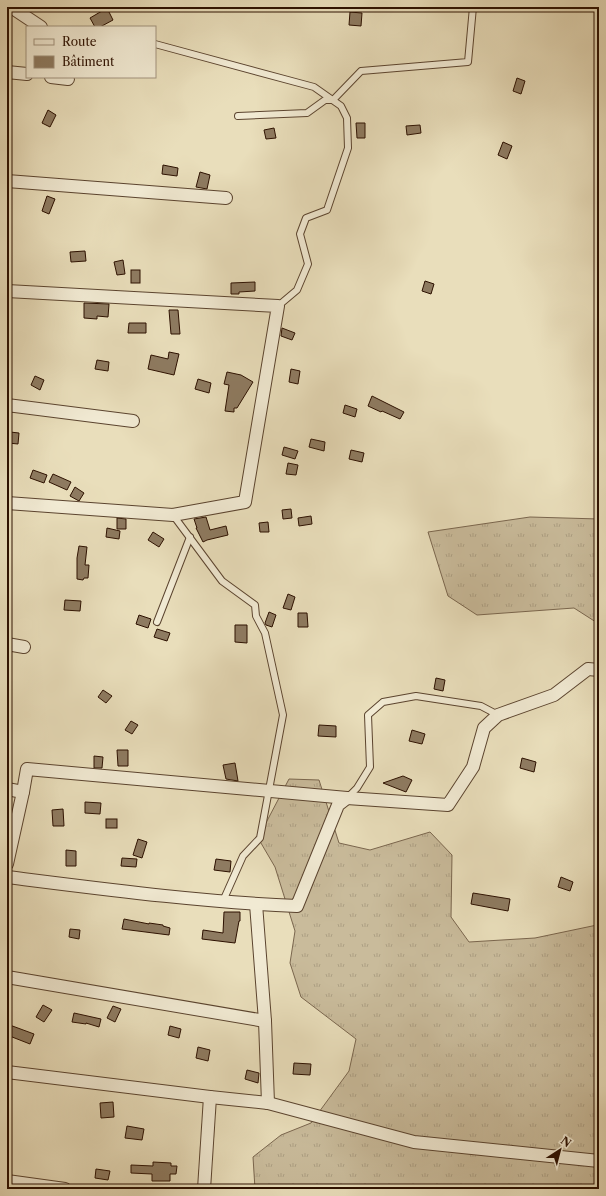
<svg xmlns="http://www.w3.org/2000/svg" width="606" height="1196" viewBox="0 0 606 1196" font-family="'Libre Caslon Text',serif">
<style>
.grass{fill:url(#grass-tufts);stroke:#7a664e}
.building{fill:#8e7b61;stroke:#2c1000}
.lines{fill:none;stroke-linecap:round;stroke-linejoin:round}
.lane-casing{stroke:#5b442f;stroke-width:8}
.street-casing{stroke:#5b442f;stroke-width:14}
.lane{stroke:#f1ead3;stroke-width:6}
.street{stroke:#f1ead3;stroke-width:12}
</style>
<defs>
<pattern id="grass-tufts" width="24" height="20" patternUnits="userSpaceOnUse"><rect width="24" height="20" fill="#c9bb9b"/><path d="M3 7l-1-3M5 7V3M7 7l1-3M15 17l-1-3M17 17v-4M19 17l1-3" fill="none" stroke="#ada084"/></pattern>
</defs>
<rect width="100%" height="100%" fill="#e9debb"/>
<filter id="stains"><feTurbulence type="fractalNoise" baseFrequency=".005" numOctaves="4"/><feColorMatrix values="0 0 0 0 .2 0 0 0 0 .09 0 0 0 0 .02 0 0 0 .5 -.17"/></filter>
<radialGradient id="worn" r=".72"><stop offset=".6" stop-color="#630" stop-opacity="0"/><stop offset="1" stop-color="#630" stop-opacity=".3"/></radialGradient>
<!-- grass -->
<g class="grass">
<path d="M 530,517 L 599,519 L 599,624 L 574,608 L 477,615 L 448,596 L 428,532 Z"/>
<path d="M 289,779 L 319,780 L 339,843 L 370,850 L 430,832 L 452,855 L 451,917 L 469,942 L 535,938 L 597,925 L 599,921 L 599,1189 L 255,1189 L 253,1157 L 281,1135 L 311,1123 L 349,1071 L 356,1039 L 301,997 L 290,963 L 295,931 L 275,867 L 258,838 Z"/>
</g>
<!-- building -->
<g class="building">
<path d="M 107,8 L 113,20 L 100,27 L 95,27 L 90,18 Z"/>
<path d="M 350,12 L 362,13 L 361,26 L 349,25 Z"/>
<path d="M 517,78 L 525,81 L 521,94 L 513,91 Z"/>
<path d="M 48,110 L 56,115 L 50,127 L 42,123 Z"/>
<path d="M 356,123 L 365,123 L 365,138 L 357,138 Z"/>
<path d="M 420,125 L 421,133 L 407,135 L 406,126 Z"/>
<path d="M 274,128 L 276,138 L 266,139 L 264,130 Z"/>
<path d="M 503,142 L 512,146 L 507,159 L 498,155 Z"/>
<path d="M 163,165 L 178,168 L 177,176 L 162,174 Z"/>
<path d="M 200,172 L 210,175 L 207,189 L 196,187 Z"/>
<path d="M 47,196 L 55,199 L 49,214 L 42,211 Z"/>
<path d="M 85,251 L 86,261 L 71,262 L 70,252 Z"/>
<path d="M 123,260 L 125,274 L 117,275 L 114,262 Z"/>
<rect x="131" y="270" width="9" height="13"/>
<path d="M 425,281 L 434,284 L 431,294 L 422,291 Z"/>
<path d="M 255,282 L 255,291 L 239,292 L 239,294 L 231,294 L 231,283 Z"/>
<path d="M 84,303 L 109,304 L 108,317 L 97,316 L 97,319 L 84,318 Z"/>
<path d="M 169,310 L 178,310 L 180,334 L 171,334 Z"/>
<path d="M 129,323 L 146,323 L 146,333 L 128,333 Z"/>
<path d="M 282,328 L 295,333 L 292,340 L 281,336 Z"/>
<path d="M 169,352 L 179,354 L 174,375 L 148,369 L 151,355 L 168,359 Z"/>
<path d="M 97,360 L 109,362 L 108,371 L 95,369 Z"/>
<path d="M 291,369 L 300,371 L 298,384 L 289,382 Z"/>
<path d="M 227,372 L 241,375 L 253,382 L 237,408 L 234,408 L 234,412 L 225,411 L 229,385 L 224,384 Z"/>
<path d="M 35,376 L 44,380 L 40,390 L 31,385 Z"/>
<path d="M 198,379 L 211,383 L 209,393 L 195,389 Z"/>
<path d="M 372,396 L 404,412 L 400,419 L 382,411 L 381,412 L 368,406 Z"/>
<path d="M 345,405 L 357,409 L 355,417 L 343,413 Z"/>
<path d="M 10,432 L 19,433 L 18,444 L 8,443 Z"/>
<path d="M 311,439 L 325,442 L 324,451 L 309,447 Z"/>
<path d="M 284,447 L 298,451 L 295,459 L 282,455 Z"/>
<path d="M 351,450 L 364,453 L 362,462 L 349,459 Z"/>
<path d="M 288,463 L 298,465 L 296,475 L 286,474 Z"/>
<path d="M 33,470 L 47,475 L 44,483 L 30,478 Z"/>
<path d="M 53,474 L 71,482 L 67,490 L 49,482 Z"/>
<path d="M 75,487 L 84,493 L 79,501 L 70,496 Z"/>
<path d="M 291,509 L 292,518 L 283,519 L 282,510 Z"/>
<path d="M 311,516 L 312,524 L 299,526 L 298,518 Z"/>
<path d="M 206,517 L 210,530 L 226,526 L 228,535 L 207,540 L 203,542 L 196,528 L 197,528 L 194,519 Z"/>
<path d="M 117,518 L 126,519 L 126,529 L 117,529 Z"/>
<path d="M 268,522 L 269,532 L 260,532 L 259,523 Z"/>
<path d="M 107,528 L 120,531 L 119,539 L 106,537 Z"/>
<path d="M 153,532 L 164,539 L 159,547 L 148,540 Z"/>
<path d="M 79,546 L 87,547 L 85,565 L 89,565 L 88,578 L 84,578 L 83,580 L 77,579 L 77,558 Z"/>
<path d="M 288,594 L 295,597 L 291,610 L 283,608 Z"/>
<path d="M 65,600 L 81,601 L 80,611 L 64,610 Z"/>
<path d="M 269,612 L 276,615 L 272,627 L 266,625 L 265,623 Z"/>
<path d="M 298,613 L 307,613 L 308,627 L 298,627 Z"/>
<path d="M 139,615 L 151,619 L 148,628 L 136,624 Z"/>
<path d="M 235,625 L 247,625 L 247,643 L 235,642 Z"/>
<path d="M 157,629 L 170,633 L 167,641 L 154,637 Z"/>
<path d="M 436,678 L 445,680 L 443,691 L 434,689 Z"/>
<path d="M 103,690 L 112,696 L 106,703 L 98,697 Z"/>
<path d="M 131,721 L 138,725 L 132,734 L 125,730 Z"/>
<path d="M 319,725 L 336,726 L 336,737 L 318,736 Z"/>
<path d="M 412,730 L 425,734 L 422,744 L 409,741 Z"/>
<path d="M 117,750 L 128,750 L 128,766 L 118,766 Z"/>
<path d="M 94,756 L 103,757 L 102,768 L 94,768 Z"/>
<path d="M 522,758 L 536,762 L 534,772 L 520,768 Z"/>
<path d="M 235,763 L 238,781 L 226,779 L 223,765 Z"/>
<path d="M 403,776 L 412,780 L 406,792 L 383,783 Z"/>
<path d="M 85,802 L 101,803 L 100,814 L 85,813 Z"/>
<path d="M 63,809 L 64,826 L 53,826 L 52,810 Z"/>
<rect x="106" y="819" width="11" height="9"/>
<path d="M 138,839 L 147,842 L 142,858 L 133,855 Z"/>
<path d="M 66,850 L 76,851 L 76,866 L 66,866 Z"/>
<path d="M 122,858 L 137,859 L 136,867 L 121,866 Z"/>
<path d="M 216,859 L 231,861 L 230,872 L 214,870 Z"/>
<path d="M 561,877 L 573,882 L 570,891 L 558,887 Z"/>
<path d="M 473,893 L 510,899 L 508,911 L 471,904 Z"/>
<path d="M 224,912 L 240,912 L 240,921 L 239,921 L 235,943 L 202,939 L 203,930 L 223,933 Z"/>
<path d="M 124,919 L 149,924 L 149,923 L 163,925 L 163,926 L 170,928 L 169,935 L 122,929 Z"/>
<path d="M 70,929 L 80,930 L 79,939 L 69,937 Z"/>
<path d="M 43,1005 L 52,1010 L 44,1022 L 36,1017 Z"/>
<path d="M 113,1006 L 121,1009 L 115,1022 L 107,1018 Z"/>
<path d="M 74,1013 L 101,1019 L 99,1027 L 86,1023 L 86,1024 L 72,1022 Z"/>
<path d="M 7,1024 L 34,1034 L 30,1044 L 7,1035 Z"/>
<path d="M 170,1026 L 181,1029 L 179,1038 L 168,1035 Z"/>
<path d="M 198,1047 L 210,1050 L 208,1061 L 196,1058 Z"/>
<path d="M 294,1063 L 311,1064 L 310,1075 L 293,1074 Z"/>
<path d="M 247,1070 L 259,1073 L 258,1083 L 245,1079 Z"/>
<path d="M 113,1102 L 114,1117 L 101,1118 L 100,1103 Z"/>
<path d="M 127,1126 L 144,1129 L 142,1140 L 125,1138 Z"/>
<path d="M 153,1162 L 171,1163 L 171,1166 L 177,1166 L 176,1174 L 170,1174 L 170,1181 L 152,1181 L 152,1174 L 131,1173 L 131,1165 L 153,1166 Z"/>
<path d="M 96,1169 L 110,1171 L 108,1180 L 95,1178 Z"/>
</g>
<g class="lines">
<defs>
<g id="lane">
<path d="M 155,44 L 314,87 L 341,106 L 347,118 L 348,148 L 327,210 L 306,218 L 300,234 L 308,264 L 297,290 L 278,306"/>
<path d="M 238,116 L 307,113 L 325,100 L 333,100 L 361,71 L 468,62 L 473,7"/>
<path d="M 173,515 L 222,581 L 255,605 L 256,616 L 265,633 L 283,715 L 260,838 L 243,856 L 223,901"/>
<path d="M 157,622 L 190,537"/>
<path d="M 348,797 L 357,788 L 370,767 L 368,715 L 383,702 L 416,696 L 481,706 L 498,715"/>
</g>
<g id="street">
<path d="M 11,7 L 41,27"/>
<path d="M 7,72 L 27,74"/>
<path d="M 51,77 L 68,79"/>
<path d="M 7,181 L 226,198"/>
<path d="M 7,291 L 278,306 L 245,502 L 173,515 L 7,503"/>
<path d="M 7,405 L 133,421"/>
<path d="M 7,644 L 24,647"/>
<path d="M 7,789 L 23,792"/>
<path d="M 7,864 L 23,792 L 27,769 L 347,798 L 448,805 L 473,767 L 484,728 L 498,715 L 554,695 L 588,669 L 599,670"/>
<path d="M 7,877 C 103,889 200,902 297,906 L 338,805 L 347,798"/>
<path d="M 256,904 L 265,1021 L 268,1103"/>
<path d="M 7,977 L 265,1021"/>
<path d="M 7,1072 L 210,1097 L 268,1103 L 414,1142 L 599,1161"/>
<path d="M 7,1181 L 65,1189"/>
<path d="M 204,1189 L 210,1097"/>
</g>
</defs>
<!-- lane casing -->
<use href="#lane" class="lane-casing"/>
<!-- street casing -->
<use href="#street" class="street-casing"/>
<!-- lane -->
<use href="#lane" class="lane"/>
<!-- street -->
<use href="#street" class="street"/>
</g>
<!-- margin -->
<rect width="606" height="1196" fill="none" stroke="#e9debb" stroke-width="24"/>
<rect x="8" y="8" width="590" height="1180" fill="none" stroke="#2c1000" stroke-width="2"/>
<rect x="12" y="12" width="582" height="1172" fill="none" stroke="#2c1000"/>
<!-- legend -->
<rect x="26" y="26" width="130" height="52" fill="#f1ead3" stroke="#a2937f"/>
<rect x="34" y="39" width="20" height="6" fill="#f1ead3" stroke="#a2937f"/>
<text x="62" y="46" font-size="12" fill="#2c1000">Route</text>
<rect x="34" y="56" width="20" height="12" fill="#8e7b61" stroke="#a2937f"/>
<text x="62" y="66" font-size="12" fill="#2c1000">Bâtiment</text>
<!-- north arrow -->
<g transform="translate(560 1150) rotate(36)" stroke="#f1ead3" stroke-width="3" paint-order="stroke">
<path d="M0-3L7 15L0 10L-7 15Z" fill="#2c1000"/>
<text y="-6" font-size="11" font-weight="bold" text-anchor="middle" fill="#2c1000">N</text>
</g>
<rect width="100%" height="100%" filter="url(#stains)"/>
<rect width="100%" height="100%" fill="url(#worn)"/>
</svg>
